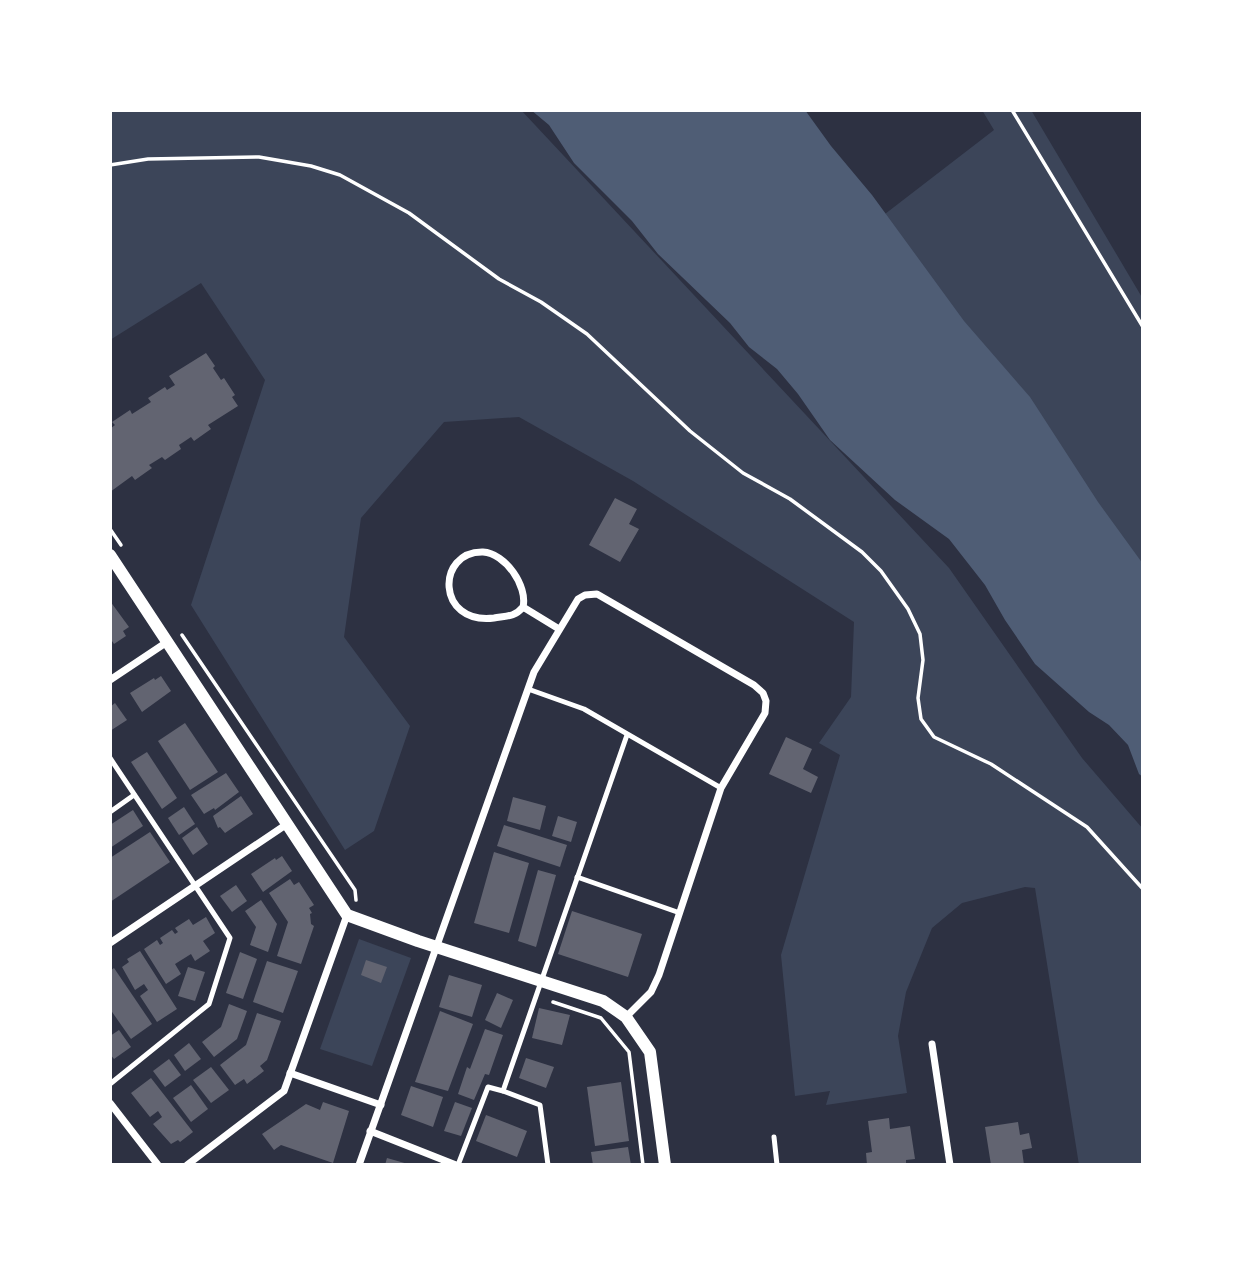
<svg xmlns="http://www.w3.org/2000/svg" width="1253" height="1275" viewBox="0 0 1253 1275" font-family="'Roboto Condensed',sans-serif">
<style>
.green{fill:#3c4559}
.water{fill:#4f5d75}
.building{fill:#626471}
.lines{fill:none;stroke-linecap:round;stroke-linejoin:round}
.path{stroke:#fff;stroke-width:3.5}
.service{stroke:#fff;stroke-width:5}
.minor{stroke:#fff;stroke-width:7}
.tertiary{stroke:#fff;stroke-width:12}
</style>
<rect width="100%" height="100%" fill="#2d3142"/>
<!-- green -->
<g class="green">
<path d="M 110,110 L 521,110 L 949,568 L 1082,758 L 1143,829 L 1143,1165 L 1079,1165 L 1035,888 L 1025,887 L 962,903 L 932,928 L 906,992 L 898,1036 L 907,1093 L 826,1105 L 830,1091 L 795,1096 L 781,955 L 840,755 L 819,743 L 851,697 L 854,622 L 633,481 L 519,417 L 444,422 L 361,518 L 344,637 L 410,726 L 374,831 L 345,850 L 191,605 L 265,380 L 201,283 L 110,340 Z"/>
<path d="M 982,110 L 1031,110 L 1143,299 L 1143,593 L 885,214 L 994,130 Z"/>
<path d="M 359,939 L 411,958 L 372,1066 L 320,1049 Z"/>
</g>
<!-- water -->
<path class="water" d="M 531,110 L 805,110 L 831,146 L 872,195 L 964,321 L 1030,397 L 1098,502 L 1143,564 L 1143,777 L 1139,774 L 1128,745 L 1109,725 L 1089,712 L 1035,664 L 1005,620 L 985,585 L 949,539 L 895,500 L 830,440 L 798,394 L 777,369 L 749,347 L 730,323 L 658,254 L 632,221 L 574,163 L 549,125 Z"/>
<!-- building -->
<g class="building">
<path d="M 206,353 L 215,366 L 213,368 L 221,380 L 224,378 L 235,395 L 232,397 L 238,406 L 208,425 L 211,429 L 194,441 L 191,437 L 179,445 L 181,449 L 165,460 L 162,457 L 149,465 L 152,468 L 135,480 L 132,476 L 110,492 L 110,429 L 115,425 L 112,422 L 130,410 L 132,414 L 151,402 L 148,398 L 165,387 L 167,390 L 175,385 L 169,376 Z"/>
<path d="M 615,498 L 637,509 L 629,524 L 639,529 L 620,562 L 589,545 Z"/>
<path d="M 110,601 L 129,627 L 123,631 L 126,636 L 114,644 L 110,638 Z"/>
<path d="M 161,676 L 171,691 L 142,712 L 130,693 L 154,678 L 155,680 Z"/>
<path d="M 115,703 L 127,720 L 110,731 L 110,707 Z"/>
<path d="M 185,723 L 218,772 L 190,790 L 158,741 Z"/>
<path d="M 786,737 L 812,749 L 803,769 L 818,777 L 811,793 L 769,774 Z"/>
<path d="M 147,752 L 177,798 L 162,809 L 131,762 Z"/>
<path d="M 226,773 L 239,792 L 215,810 L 214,808 L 204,814 L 191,795 Z"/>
<path d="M 241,796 L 253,814 L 225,833 L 220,827 L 218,828 L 213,816 Z"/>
<path d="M 513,797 L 546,806 L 540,830 L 507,821 Z"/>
<path d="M 184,807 L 195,824 L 179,835 L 168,818 Z"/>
<path d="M 133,810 L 143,826 L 110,848 L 110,825 Z"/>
<path d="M 558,816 L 577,822 L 571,842 L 552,836 Z"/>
<path d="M 504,825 L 567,845 L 560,867 L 497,846 Z"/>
<path d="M 197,827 L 208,844 L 193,855 L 182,838 Z"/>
<path d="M 150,832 L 170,862 L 110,902 L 110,858 Z"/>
<path d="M 494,852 L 529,863 L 509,933 L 474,923 Z"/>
<path d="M 282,856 L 292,871 L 263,892 L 251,874 L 275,858 L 276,860 Z"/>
<path d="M 538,870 L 556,875 L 536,947 L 518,941 Z"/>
<path d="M 290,879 L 294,885 L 299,882 L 314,905 L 309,908 L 312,913 L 310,914 L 311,924 L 314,926 L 301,964 L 277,956 L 288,922 L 269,893 Z"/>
<path d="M 236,885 L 247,901 L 232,912 L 220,896 Z"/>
<path d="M 261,900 L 277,924 L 268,952 L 250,945 L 256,927 L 245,911 Z"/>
<path d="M 572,911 L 642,934 L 628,977 L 558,954 Z"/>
<path d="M 206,917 L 215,933 L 203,941 L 210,951 L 195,961 L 191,954 L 175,964 L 181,974 L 166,984 L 144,949 L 157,940 L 160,945 L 163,943 L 160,938 L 172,930 L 175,934 L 178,932 L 175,928 L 189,919 L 193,925 Z"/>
<path d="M 140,951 L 177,1009 L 157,1022 L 140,996 L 148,990 L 144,984 L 135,990 L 122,967 L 129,962 L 127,959 Z"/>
<path d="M 240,952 L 257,959 L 243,999 L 226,993 Z"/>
<path d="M 366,960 L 387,967 L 381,983 L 361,975 Z"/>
<path d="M 267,961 L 298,971 L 283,1013 L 253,1002 Z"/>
<path d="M 188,967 L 205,972 L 195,1001 L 178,996 Z"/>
<path d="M 114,968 L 152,1024 L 131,1039 L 110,1009 L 110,971 Z"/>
<path d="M 449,975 L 482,985 L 472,1017 L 439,1007 Z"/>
<path d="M 497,993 L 513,1000 L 501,1028 L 485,1020 Z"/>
<path d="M 229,1004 L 247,1011 L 237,1039 L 214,1057 L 202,1042 L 221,1027 Z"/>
<path d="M 539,1008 L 570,1015 L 562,1045 L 532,1038 Z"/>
<path d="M 440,1011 L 473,1024 L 448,1091 L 415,1082 Z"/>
<path d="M 257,1013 L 281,1021 L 267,1060 L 260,1066 L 264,1071 L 247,1084 L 244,1079 L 235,1085 L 220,1065 L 246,1045 Z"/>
<path d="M 485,1029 L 503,1035 L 489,1075 L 485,1074 L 474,1100 L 458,1094 L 467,1067 L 470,1069 Z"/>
<path d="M 119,1030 L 131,1047 L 114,1059 L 110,1054 L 110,1036 Z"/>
<path d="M 189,1043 L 201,1059 L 185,1071 L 174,1055 Z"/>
<path d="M 526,1058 L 554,1067 L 546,1088 L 519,1078 Z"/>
<path d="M 169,1059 L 181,1075 L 165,1087 L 153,1071 Z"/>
<path d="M 211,1067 L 229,1090 L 211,1103 L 193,1080 Z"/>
<path d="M 151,1078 L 193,1132 L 180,1142 L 178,1140 L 171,1144 L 153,1124 L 162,1117 L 158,1111 L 150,1117 L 131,1093 Z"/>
<path d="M 621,1082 L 629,1141 L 595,1146 L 587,1087 Z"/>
<path d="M 191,1085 L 208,1109 L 191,1122 L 173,1098 Z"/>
<path d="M 411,1086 L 443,1097 L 433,1127 L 401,1115 Z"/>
<path d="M 323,1102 L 349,1111 L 333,1163 L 281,1145 L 274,1150 L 262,1134 L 306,1104 L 320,1110 Z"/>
<path d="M 455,1102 L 472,1108 L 461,1136 L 444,1131 Z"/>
<path d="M 486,1115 L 527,1131 L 517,1157 L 476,1141 Z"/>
<path d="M 889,1118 L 890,1129 L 910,1126 L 915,1159 L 906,1160 L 906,1165 L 867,1165 L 866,1153 L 872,1152 L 868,1121 Z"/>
<path d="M 1018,1122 L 1020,1135 L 1029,1133 L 1032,1148 L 1022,1150 L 1024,1165 L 991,1165 L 985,1127 Z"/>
<path d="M 628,1147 L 631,1165 L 593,1165 L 591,1152 Z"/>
<path d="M 387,1158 L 408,1164 L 408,1165 L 385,1165 Z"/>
</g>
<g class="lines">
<!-- path -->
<g class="path">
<path d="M 1012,110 L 1143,327"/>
<path d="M 110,165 L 148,159 L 259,157 L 311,166 L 340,175 L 409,213 L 499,279 L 541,302 L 587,334 L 690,431 L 743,473 L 790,499 L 862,552 L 881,571 L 908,609 L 920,634 L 923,660 L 918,698 L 921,719 L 934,737 L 991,764 L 1087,827 L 1143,889"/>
<path d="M 110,529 L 121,545"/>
<path d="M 182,635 L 355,890 L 356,900"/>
<path d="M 553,1002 L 601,1018 L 629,1052 L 643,1165"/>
</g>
<!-- service -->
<g class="service">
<path d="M 528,689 L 584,709 L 721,788"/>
<path d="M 110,758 L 230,938 L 209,1004 L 110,1084"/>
<path d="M 110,812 L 134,795"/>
<path d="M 577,877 L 680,913"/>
<path d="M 774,1137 L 777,1165"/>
<path d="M 458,1165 L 488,1087 L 503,1091"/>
<path d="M 548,1165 L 540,1105 L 503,1091 L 627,735"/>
</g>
<!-- minor -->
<g class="minor">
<path d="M 523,607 C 528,586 505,553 483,552 C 436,551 436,625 494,618 C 506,616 515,617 523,607 L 559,629"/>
<path d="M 110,680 L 167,642"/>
<path d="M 110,943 L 287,824"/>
<path d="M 932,1044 L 950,1165"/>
<path d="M 290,1073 L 381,1105"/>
<path d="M 110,1103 L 158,1165"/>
<path d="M 370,1131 L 456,1165"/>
<path d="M 187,1165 L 284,1091 L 347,915"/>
<path d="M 359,1165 L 534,672 L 578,599 L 585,595 L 597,594 L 754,685 L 763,693 L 766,701 L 765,713 L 721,788 L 659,975 L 651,992 L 626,1017"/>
</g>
<!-- tertiary -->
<path class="tertiary" d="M 110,555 L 347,915 L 418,941 L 603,1001 L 626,1017 L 650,1052 L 665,1165"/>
</g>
<!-- border -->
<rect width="1253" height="1275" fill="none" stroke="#ffffff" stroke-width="224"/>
</svg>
